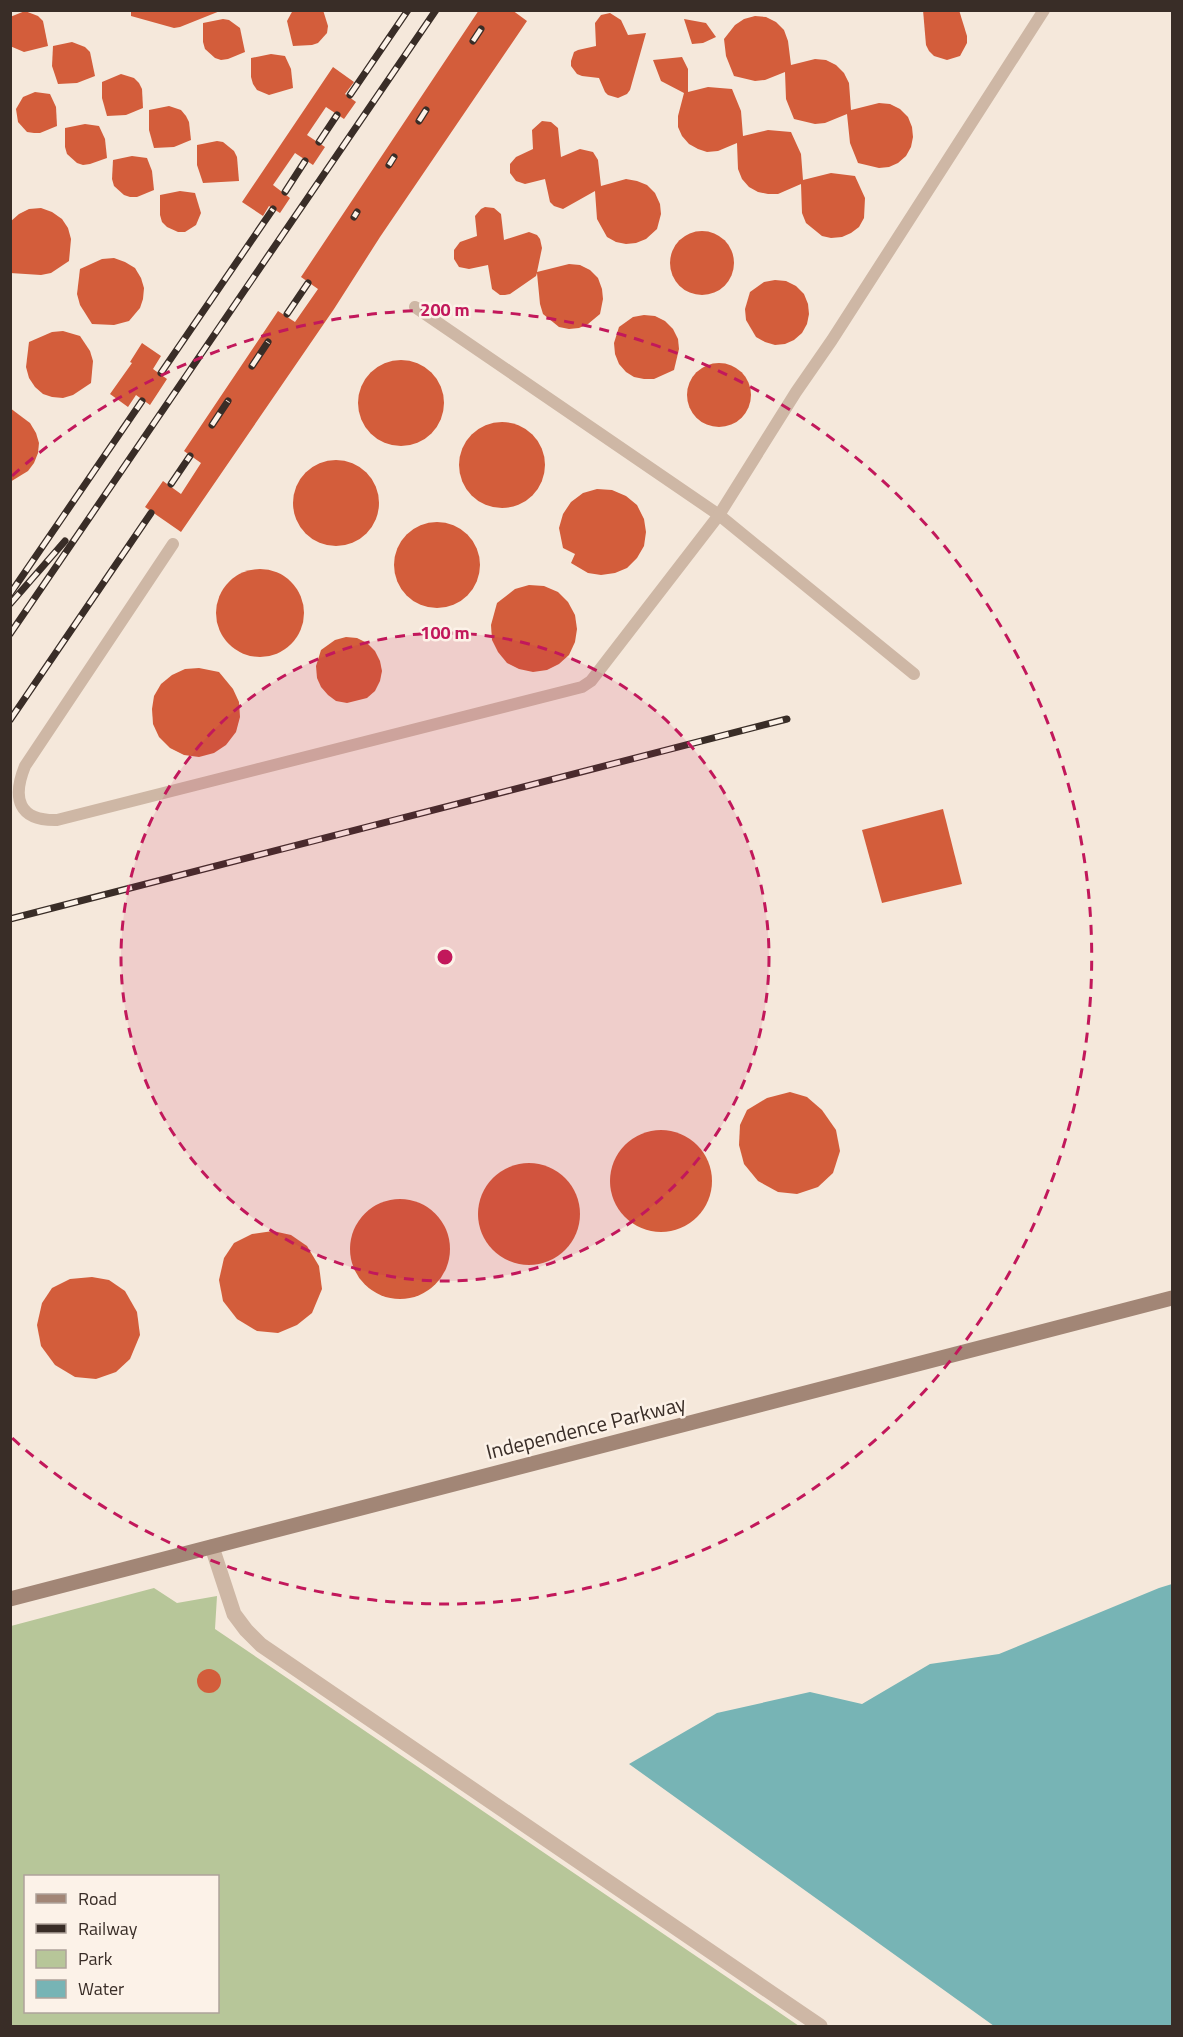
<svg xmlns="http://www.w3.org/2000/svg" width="1183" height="2037" viewBox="0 0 1183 2037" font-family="'Titillium Web',sans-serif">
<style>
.green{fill:#b7c699;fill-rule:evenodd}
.water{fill:#77b4b5}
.building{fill:#d35d3b}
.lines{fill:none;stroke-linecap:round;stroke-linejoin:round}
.service{stroke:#ceb7a5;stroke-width:12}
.minor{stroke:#ceb7a5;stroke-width:15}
.secondary{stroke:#a28676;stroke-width:15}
.rail-casing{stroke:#392d27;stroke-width:7}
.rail{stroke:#fcf2e8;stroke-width:4.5;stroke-dasharray:14;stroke-linecap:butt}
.ring{fill:none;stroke:#c2185b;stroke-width:3;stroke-dasharray:10 8}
.labels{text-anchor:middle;stroke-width:5;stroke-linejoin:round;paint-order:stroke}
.street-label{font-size:21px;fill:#392d27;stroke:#fcf2e8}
.centre{fill:#c2185b;stroke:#fcf2e8;stroke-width:3}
.ring-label{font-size:18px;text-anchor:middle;font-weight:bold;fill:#c2185b;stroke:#fcf2e8;stroke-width:5;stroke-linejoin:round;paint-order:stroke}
</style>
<rect width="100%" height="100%" fill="#f5e8db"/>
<!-- green -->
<path class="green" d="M 154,1588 L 177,1603 L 217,1596 L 215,1629 L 799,2026 L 11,2026 L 11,1626 ZM 26,1876 L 218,1876 L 218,2012 L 26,2012 Z"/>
<!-- water -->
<path class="water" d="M 1172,1584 L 1172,2026 L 994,2026 L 629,1764 L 717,1713 L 810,1692 L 862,1704 L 930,1664 L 999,1654 L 1159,1588 Z"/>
<!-- building -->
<g class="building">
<path d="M 131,10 L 220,10 L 220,11 L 180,27 L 174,28 L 131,16 Z"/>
<path d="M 293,10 L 323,10 L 328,26 L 327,33 L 318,43 L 312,45 L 293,46 L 287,21 Z"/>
<path d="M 479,10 L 512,10 L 527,21 L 380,237 L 334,309 L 181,532 L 145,507 L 163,481 L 181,494 L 201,463 L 184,451 L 278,311 L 295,322 L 318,289 L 301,277 Z"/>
<path d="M 923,10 L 959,10 L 967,36 L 967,43 L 960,56 L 947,60 L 934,56 L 929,51 L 926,45 Z"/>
<path d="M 25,11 L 38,16 L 43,21 L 48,46 L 24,52 L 10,46 L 10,17 Z"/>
<path d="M 610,13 L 621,20 L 628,35 L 646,33 L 630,90 L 627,94 L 618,98 L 608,95 L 605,92 L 599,78 L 582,76 L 577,74 L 571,66 L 571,61 L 574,52 L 578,50 L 596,46 L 595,23 L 601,15 Z"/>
<path d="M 755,16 L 766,17 L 776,22 L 784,30 L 788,41 L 791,65 L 815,59 L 826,60 L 836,65 L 844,73 L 849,83 L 851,110 L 879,103 L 890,104 L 900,109 L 908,117 L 912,127 L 913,137 L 911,147 L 906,156 L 898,163 L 889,167 L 879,168 L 858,163 L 850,143 L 847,114 L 825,123 L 815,124 L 794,119 L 786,99 L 785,72 L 765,80 L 755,81 L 734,76 L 726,56 L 724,39 L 735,25 L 744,19 Z"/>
<path d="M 223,19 L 229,20 L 240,28 L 245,52 L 228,59 L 221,60 L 215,58 L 205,49 L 203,42 L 203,23 Z"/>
<path d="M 684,19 L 706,23 L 716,37 L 703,43 L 692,44 Z"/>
<path d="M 72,42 L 85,47 L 90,52 L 95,76 L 77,83 L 58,84 L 52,66 L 53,46 Z"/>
<path d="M 271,54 L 285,56 L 291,69 L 293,88 L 269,95 L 257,90 L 253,84 L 251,77 L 251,58 Z"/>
<path d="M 682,57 L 688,69 L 688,92 L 708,87 L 732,89 L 741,111 L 743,136 L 768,130 L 791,132 L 801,154 L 803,180 L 831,173 L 855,176 L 865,198 L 864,218 L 859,227 L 851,233 L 842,237 L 831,238 L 822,236 L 806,223 L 802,213 L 801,184 L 778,194 L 768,194 L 758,192 L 749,187 L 742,179 L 738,169 L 737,143 L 718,151 L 707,152 L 698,149 L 689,144 L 682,136 L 678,127 L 678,116 L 684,93 L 661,81 L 653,60 Z"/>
<path d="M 333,67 L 354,82 L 345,94 L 356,102 L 344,119 L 326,107 L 307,135 L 325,147 L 313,165 L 295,153 L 273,185 L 290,198 L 280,213 L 269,206 L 263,216 L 242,202 Z"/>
<path d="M 121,74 L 134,78 L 139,83 L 142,89 L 143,108 L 126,115 L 107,116 L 102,98 L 102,82 Z"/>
<path d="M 35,92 L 50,94 L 56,107 L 57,126 L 40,133 L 34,133 L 27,132 L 18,122 L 16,109 L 23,97 Z"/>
<path d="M 169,106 L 181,110 L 186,116 L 189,122 L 191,140 L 174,147 L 154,148 L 149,130 L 149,110 Z"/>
<path d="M 542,121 L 551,122 L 558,128 L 561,157 L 580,149 L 593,152 L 598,160 L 601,186 L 626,179 L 637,181 L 647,185 L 655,193 L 660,204 L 661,214 L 657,229 L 646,239 L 636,243 L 626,244 L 616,242 L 607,237 L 597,219 L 595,191 L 563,209 L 554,206 L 550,202 L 545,179 L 525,184 L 516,181 L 510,173 L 510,164 L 516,157 L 533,149 L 532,130 Z"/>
<path d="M 85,124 L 99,126 L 105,139 L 107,158 L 90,164 L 83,165 L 77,163 L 67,154 L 65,147 L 65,128 Z"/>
<path d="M 217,141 L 223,142 L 234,151 L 237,157 L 239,181 L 203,183 L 197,165 L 197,145 Z"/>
<path d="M 132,156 L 147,158 L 152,171 L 154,190 L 137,197 L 130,197 L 124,195 L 114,186 L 112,179 L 113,160 Z"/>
<path d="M 180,191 L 195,193 L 201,213 L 196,225 L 185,232 L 178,232 L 167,227 L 162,222 L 160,215 L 160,195 Z"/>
<path d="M 485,207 L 494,208 L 501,214 L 504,240 L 529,232 L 537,235 L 540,239 L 542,248 L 537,272 L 569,264 L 580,265 L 590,270 L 598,278 L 602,289 L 603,299 L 600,314 L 588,324 L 579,328 L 569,329 L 559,327 L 543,314 L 540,304 L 537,273 L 536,276 L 510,294 L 505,295 L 500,295 L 492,289 L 488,265 L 469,269 L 459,267 L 454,259 L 454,250 L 460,242 L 477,236 L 475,216 L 481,209 Z"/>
<path d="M 41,208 L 52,212 L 62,219 L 68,228 L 71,239 L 69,261 L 51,273 L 41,275 L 10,273 L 10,222 L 19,214 L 29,209 Z"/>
<circle cx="702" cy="263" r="32"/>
<path d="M 114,258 L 125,262 L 135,268 L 141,278 L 144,288 L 143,299 L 140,308 L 129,321 L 114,325 L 92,324 L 80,305 L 77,294 L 80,269 L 102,259 Z"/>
<path d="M 775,280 L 786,281 L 796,286 L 804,294 L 808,304 L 809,314 L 807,324 L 802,333 L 794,340 L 785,344 L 775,345 L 765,342 L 756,337 L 746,320 L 745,309 L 750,292 L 764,282 Z"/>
<path d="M 644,315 L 655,316 L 665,321 L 673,329 L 678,339 L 679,349 L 674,370 L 654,379 L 644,379 L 634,377 L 626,372 L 619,364 L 615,354 L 614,343 L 619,327 L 633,317 Z"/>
<path d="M 63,331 L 80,336 L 90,351 L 93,361 L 91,383 L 73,395 L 63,398 L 52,397 L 43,394 L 35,387 L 29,378 L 26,367 L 29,342 L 52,332 Z"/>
<path d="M 142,343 L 161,356 L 153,369 L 167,379 L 150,405 L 136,395 L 128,407 L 110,394 L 132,363 L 130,362 Z"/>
<circle cx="401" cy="403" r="43"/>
<circle cx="719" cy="395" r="32"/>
<path d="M 10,408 L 30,423 L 36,433 L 39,443 L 38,453 L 34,463 L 28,471 L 10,482 Z"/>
<circle cx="502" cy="465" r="43"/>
<circle cx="336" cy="503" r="43"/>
<path d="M 597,489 L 612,490 L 626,496 L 637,505 L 644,519 L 646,532 L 644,546 L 637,558 L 627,568 L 615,573 L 601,575 L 588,573 L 571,563 L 575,554 L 563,548 L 559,528 L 563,514 L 571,502 L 583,493 Z"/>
<circle cx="437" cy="565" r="43"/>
<circle cx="260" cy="613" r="44"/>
<path d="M 529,585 L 544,586 L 558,592 L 568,602 L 575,615 L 577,629 L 575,642 L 569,655 L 559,664 L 547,670 L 533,672 L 519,669 L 507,663 L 498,652 L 492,640 L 491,625 L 497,603 L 515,589 Z"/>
<path d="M 346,637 L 357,638 L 367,643 L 375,651 L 380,661 L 382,671 L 380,681 L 375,691 L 367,698 L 347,703 L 336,701 L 328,695 L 321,687 L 317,678 L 316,666 L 321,650 L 335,640 Z"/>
<path d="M 199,668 L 219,672 L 233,689 L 239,702 L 240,717 L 236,732 L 226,745 L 214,753 L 199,757 L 184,755 L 170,748 L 159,737 L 153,724 L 152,709 L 154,696 L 161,684 L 172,675 L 185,669 Z"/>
<path d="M 943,809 L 962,884 L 882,903 L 862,830 Z"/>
<path d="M 790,1092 L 807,1097 L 822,1110 L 836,1130 L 840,1151 L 833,1173 L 818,1187 L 797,1194 L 778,1192 L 758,1181 L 744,1164 L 739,1145 L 740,1125 L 747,1110 L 767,1098 Z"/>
<circle cx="661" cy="1181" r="51"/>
<circle cx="529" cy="1214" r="51"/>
<circle cx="400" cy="1249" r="50"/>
<path d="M 273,1231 L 291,1235 L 307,1246 L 319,1266 L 322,1289 L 312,1313 L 297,1325 L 278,1333 L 257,1331 L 237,1319 L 223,1301 L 219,1280 L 224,1258 L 234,1243 L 252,1234 Z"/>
<path d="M 92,1277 L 109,1280 L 125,1291 L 137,1312 L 140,1335 L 130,1359 L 116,1372 L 96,1379 L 75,1377 L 55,1365 L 41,1346 L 37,1325 L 42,1303 L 52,1288 L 70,1279 Z"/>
<circle cx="209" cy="1681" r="12"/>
</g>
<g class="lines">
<!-- service -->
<g class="service">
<path d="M 415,307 L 719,515 L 914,674"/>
<path d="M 173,544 L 25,766 C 12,798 18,821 57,820 L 582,687 L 591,681 L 719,515 L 796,392 L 832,340 L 1044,10"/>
</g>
<!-- minor -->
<path class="minor" d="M 212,1547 L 234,1614 L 246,1630 L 261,1645 L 820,2026"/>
<!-- secondary -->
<path class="secondary" d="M 10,1599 L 1172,1298"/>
<defs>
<g id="rail">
<path d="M 473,41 L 481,29"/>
<path d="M 350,95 L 408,10"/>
<path d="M 419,121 L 426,110"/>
<path d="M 319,142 L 337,115"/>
<path d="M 389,165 L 394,157"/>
<path d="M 285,192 L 305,161"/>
<path d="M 354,217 L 357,212"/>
<path d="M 287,314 L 308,283"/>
<path d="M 252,366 L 268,342"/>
<path d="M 161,373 L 273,209"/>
<path d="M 212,425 L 228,401"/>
<path d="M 171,484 L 190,456"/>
<path d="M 10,594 L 142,401"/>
<path d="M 10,604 L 65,541"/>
<path d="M 10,634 L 436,10"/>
<path d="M 10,720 L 151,513"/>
<path d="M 10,919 L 787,719"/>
</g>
</defs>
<!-- rail casing -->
<use href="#rail" class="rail-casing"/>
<!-- rail -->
<use href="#rail" class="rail"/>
</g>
<!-- distance rings -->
<circle cx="445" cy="957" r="324" fill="#c2185b" fill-opacity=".12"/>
<g class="ring">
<circle cx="445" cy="957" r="324"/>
<path d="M12 476A647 647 0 1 1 12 1438"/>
</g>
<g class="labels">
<!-- street labels -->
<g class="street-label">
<text transform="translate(586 1428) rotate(-14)" y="7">Independence Parkway</text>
</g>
</g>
<circle cx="445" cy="957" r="9" class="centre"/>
<g class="ring-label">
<text x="445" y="316">200 m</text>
<text x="445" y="639">100 m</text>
</g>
<!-- border -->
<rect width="1183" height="2037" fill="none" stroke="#392d27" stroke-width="24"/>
<!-- legend -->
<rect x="24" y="1875" width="195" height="138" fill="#fcf2e8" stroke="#aea39b" stroke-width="1.5"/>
<rect x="36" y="1894" width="30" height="9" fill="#a28676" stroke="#aea39b" stroke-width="1.5"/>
<text x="78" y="1905" font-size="18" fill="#392d27">Road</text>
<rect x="36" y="1924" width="30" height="9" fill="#392d27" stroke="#aea39b" stroke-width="1.5"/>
<text x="78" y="1935" font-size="18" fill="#392d27">Railway</text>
<rect x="36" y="1950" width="30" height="18" fill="#b7c699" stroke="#aea39b" stroke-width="1.5"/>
<text x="78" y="1965" font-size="18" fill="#392d27">Park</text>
<rect x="36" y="1980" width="30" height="18" fill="#77b4b5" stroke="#aea39b" stroke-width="1.5"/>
<text x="78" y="1995" font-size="18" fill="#392d27">Water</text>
</svg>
